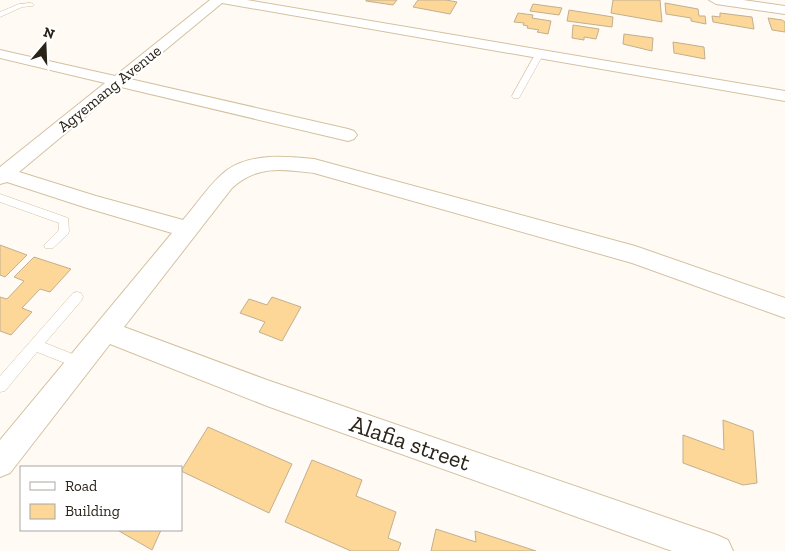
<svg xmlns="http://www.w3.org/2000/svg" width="785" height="551" viewBox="0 0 785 551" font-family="'Zilla Slab',serif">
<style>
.building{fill:#fdd797;stroke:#c2af8f}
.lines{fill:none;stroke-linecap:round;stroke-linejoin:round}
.lane-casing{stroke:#d4c0a1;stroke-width:1}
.street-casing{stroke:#d4c0a1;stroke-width:2}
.lane{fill:#fff;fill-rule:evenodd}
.street{fill:#fff;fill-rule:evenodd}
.labels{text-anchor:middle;stroke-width:4.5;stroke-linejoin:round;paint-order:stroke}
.far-street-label{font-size:16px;fill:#2a2317;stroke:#fff}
.near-street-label{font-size:24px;fill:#2a2317;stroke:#fff}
</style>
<rect width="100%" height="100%" fill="#fffbf4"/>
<!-- building -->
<g class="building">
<path d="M 397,0 L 393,5 L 366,1 L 366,0 Z"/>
<path d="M 418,0 L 446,0 L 457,2 L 450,14 L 413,7 Z"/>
<path d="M 613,0 L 660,0 L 662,22 L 611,13 Z"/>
<path d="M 665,3 L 698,9 L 699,16 L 705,16 L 706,24 L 691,21 L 691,18 L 666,14 Z"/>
<path d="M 533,4 L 562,8 L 559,15 L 530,11 Z"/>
<path d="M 569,10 L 613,17 L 612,27 L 567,21 Z"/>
<path d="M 518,13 L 533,15 L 532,18 L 551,21 L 548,34 L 537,32 L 539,30 L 527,28 L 528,26 L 523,25 L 524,23 L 514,22 Z"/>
<path d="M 720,13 L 752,17 L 754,29 L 713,22 L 712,16 L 720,17 Z"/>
<path d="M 768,18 L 782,20 L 785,22 L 785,32 L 772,30 Z"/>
<path d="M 573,25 L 599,29 L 596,39 L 584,37 L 584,40 L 572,38 Z"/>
<path d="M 624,34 L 653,38 L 652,51 L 623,44 Z"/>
<path d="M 673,42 L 704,47 L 705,59 L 674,53 Z"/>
<path d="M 0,245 L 27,255 L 5,277 L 0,275 Z"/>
<path d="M 34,257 L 71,269 L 50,292 L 40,289 L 22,308 L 32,312 L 11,335 L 0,331 L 0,297 L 7,299 L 24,281 L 14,277 Z"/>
<path d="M 272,297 L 301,307 L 282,341 L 259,332 L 265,322 L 240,313 L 249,299 L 267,305 Z"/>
<path d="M 723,420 L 753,431 L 757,483 L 743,485 L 683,463 L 683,435 L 724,450 Z"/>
<path d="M 208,427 L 292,464 L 269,513 L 181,471 Z"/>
<path d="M 312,460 L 362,480 L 356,496 L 396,512 L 388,538 L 401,543 L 398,551 L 351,551 L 285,522 Z"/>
<path d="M 436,529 L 476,542 L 475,531 L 536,551 L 431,551 Z"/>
<path d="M 121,530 L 161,530 L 152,550 L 119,531 Z"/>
</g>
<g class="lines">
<defs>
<g id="lane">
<path d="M 31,3 L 34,5 L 33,6 L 22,7 L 0,17 L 0,12 L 19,4 Z"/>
<path d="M 537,51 L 544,53 L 519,98 L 513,98 L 512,96 Z"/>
<path d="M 0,194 L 68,218 L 69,231 L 68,234 L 53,248 L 45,248 L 44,245 L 59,230 L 59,223 L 0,202 Z"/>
<path d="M 77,292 L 81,293 L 83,297 L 81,301 L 45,343 L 85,359 L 86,363 L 85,367 L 80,369 L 37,352 L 5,391 L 0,392 L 0,376 L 73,293 Z"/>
</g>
<g id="street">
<path d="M 210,0 L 247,0 L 785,91 L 785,101 L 222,3 L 130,79 L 348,129 L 354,131 L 357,135 L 354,139 L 348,141 L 121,87 L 19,172 L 96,196 L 183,220 C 197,204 210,183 227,170 C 252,153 285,156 314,159 L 635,246 L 785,298 L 785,318 L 632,263 L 314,173 C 282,169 257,165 232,188 L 124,327 L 267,380 L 717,535 L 728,540 L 733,551 L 672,551 L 267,406 L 110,344 L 10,473 L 0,477 L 0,440 L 172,233 L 87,208 L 7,182 L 0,184 L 0,167 L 105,83 L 0,58 L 0,50 L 115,76 Z"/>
<path d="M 709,0 L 743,0 L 785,6 L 785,14 L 716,4 Z"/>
</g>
</defs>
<!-- lane casing -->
<use href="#lane" class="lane-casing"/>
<!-- street casing -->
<use href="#street" class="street-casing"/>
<!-- lane -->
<use href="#lane" class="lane"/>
<!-- street -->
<use href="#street" class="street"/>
</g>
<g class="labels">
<!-- far-street labels -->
<g class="far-street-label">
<text transform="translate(109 88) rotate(-39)" y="6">Agyemang Avenue</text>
</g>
<!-- near-street labels -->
<g class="near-street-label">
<text transform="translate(410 443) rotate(19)" y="8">Alafia street</text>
</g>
</g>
<!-- legend -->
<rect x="20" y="466" width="162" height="65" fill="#ffffff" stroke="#aaa7a2"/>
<rect x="30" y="482" width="25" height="8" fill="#ffffff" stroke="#aaa7a2"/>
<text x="65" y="491" font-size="15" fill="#2a2317">Road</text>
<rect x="30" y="504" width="25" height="15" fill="#fdd797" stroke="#aaa7a2"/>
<text x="65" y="516" font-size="15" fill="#2a2317">Building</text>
<!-- north arrow -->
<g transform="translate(45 45) rotate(19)" stroke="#ffffff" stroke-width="4" paint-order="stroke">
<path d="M0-4L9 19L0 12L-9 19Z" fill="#2a2317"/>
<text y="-8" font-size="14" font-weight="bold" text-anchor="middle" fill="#2a2317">N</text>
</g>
</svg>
